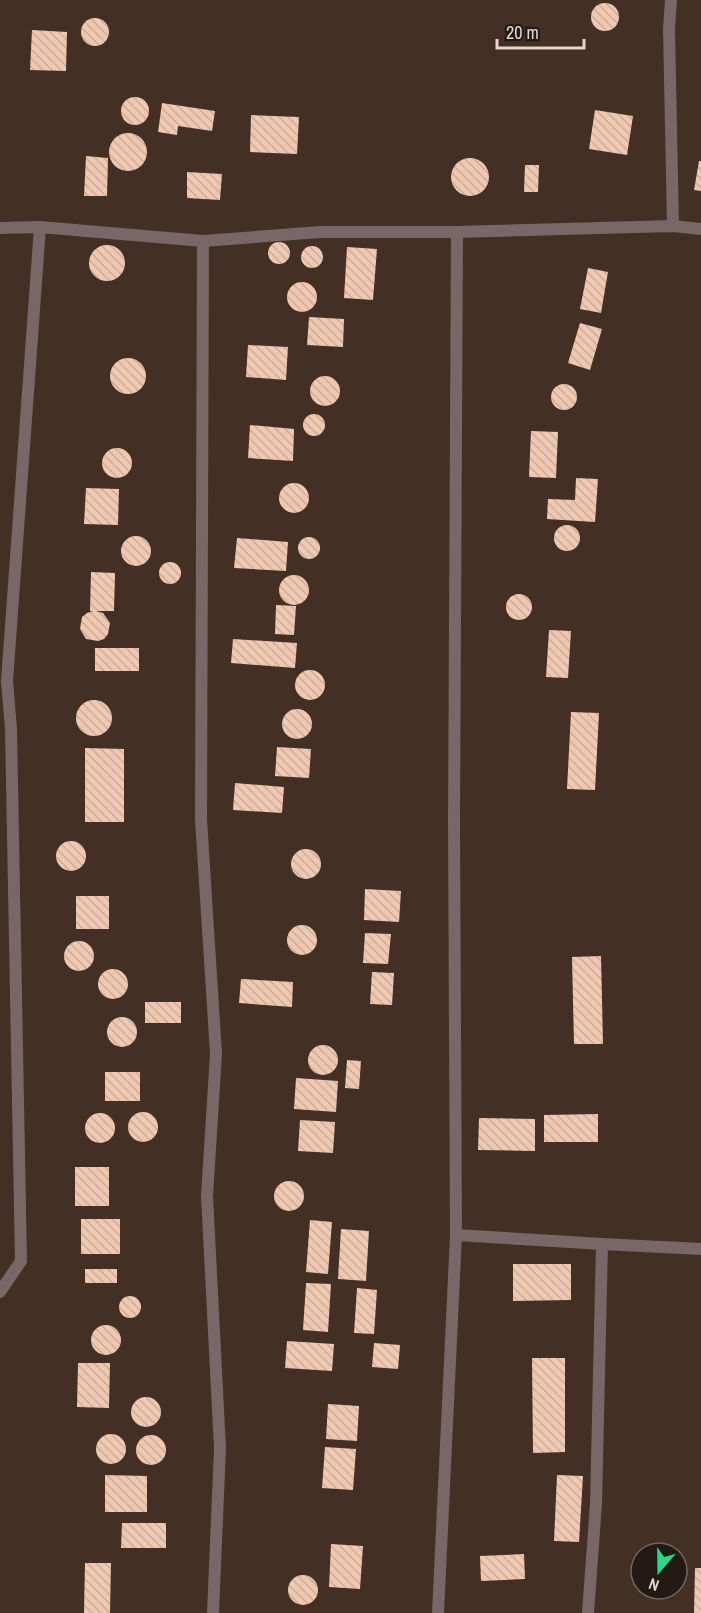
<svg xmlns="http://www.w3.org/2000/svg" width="701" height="1613" viewBox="0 0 701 1613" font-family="'Archivo Narrow',sans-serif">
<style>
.building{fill:url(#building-back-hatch)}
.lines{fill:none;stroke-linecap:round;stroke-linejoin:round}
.minor{stroke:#796667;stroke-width:12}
</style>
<defs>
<pattern id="building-back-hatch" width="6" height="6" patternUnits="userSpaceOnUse" patternTransform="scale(1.5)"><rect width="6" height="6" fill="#eec8b1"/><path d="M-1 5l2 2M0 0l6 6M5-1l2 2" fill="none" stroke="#ccad9a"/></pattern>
</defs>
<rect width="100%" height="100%" fill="#432f24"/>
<!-- building -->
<g class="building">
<circle cx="605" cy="17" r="14"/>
<circle cx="95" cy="32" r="14"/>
<path d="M 32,30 L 67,32 L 66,71 L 30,70 Z"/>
<circle cx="135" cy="111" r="14"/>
<path d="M 162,103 L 215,111 L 212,131 L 178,126 L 177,135 L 158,132 Z"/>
<path d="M 595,110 L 633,116 L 627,155 L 589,149 Z"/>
<path d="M 251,115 L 299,117 L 297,154 L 250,152 Z"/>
<circle cx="128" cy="152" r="19"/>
<path d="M 86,156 L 108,158 L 107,196 L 84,196 Z"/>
<circle cx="470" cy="177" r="19"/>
<path d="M 699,161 L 701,161 L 701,191 L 694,190 Z"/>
<path d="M 525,165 L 539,165 L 538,192 L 524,192 Z"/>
<path d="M 187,172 L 222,174 L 220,200 L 187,198 Z"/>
<circle cx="279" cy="253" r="11"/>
<circle cx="107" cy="263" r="18"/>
<circle cx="312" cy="257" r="11"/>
<path d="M 347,247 L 377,249 L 373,300 L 344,298 Z"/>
<path d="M 588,268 L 608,272 L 601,313 L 580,309 Z"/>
<circle cx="302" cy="297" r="15"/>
<path d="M 309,317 L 344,319 L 343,347 L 307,345 Z"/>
<path d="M 580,323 L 602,329 L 590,370 L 568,363 Z"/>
<path d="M 248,345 L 288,347 L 286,380 L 246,377 Z"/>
<circle cx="128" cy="376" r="18"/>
<circle cx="325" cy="391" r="15"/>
<circle cx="564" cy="397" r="13"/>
<circle cx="314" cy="425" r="11"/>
<path d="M 250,425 L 294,429 L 293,461 L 248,458 Z"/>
<path d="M 531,431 L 558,432 L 556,478 L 529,477 Z"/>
<circle cx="117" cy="463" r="15"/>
<path d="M 576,478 L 598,479 L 595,522 L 547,519 L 548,499 L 575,500 Z"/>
<circle cx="294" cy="498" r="15"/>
<path d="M 86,488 L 119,489 L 118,525 L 84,524 Z"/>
<circle cx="567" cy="538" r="13"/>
<circle cx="136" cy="551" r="15"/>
<circle cx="309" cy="548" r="11"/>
<path d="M 237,538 L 288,542 L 286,571 L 234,568 Z"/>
<circle cx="170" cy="573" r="11"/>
<path d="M 91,572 L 115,573 L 114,611 L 96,611 L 103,613 L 110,623 L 108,634 L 104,639 L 98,641 L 86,639 L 80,629 L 82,617 L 87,613 L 93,611 L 90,611 Z"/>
<circle cx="294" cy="590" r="15"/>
<circle cx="519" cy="607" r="13"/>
<path d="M 276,605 L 296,606 L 294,635 L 275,634 Z"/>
<path d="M 549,630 L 571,631 L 568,678 L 546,677 Z"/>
<path d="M 233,639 L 297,643 L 295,668 L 231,663 Z"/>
<rect x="95" y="648" width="44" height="23"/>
<circle cx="310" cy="685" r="15"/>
<circle cx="94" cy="718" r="18"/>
<circle cx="297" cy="724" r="15"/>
<path d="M 571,712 L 599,713 L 595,790 L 567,789 Z"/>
<path d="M 277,747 L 311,749 L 309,778 L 275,776 Z"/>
<path d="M 85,748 L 124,749 L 124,822 L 85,822 Z"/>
<path d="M 235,783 L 284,787 L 282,813 L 233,810 Z"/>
<circle cx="71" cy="856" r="15"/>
<circle cx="306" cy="864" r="15"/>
<path d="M 365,889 L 401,891 L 399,922 L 364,920 Z"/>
<rect x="76" y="896" width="33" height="33"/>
<circle cx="302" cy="940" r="15"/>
<path d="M 365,933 L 391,934 L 388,964 L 363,963 Z"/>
<circle cx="79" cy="956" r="15"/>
<path d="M 601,956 L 603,1044 L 574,1044 L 572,957 Z"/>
<circle cx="113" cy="984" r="15"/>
<path d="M 372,972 L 394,973 L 392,1005 L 370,1004 Z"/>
<path d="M 241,979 L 293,982 L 292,1007 L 239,1003 Z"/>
<rect x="145" y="1002" width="36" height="21"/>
<circle cx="122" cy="1032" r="15"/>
<circle cx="323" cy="1060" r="15"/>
<path d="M 347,1060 L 361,1061 L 359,1089 L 345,1088 Z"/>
<rect x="105" y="1072" width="35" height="29"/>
<path d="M 296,1078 L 338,1081 L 336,1112 L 294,1109 Z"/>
<circle cx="143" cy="1127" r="15"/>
<circle cx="100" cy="1128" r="15"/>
<path d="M 598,1114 L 598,1142 L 544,1142 L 544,1115 Z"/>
<path d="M 479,1118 L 535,1119 L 535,1151 L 478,1150 Z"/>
<path d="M 300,1120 L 335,1122 L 333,1153 L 298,1151 Z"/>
<rect x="75" y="1167" width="34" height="39"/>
<circle cx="289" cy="1196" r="15"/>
<rect x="81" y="1219" width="39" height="35"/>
<path d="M 310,1220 L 332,1222 L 328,1274 L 306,1272 Z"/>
<path d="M 341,1229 L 369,1231 L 366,1281 L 338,1279 Z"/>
<path d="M 513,1264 L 571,1264 L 571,1300 L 513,1301 Z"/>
<rect x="85" y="1269" width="32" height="14"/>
<path d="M 306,1283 L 331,1284 L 328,1332 L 303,1330 Z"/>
<path d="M 357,1288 L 377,1290 L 374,1334 L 354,1333 Z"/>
<circle cx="130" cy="1307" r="11"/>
<circle cx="106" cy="1340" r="15"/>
<path d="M 287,1341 L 334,1344 L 332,1371 L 285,1368 Z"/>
<path d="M 374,1343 L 400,1345 L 398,1369 L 372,1367 Z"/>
<path d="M 532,1358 L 565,1358 L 565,1452 L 533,1453 Z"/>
<path d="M 78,1363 L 110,1363 L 109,1408 L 77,1407 Z"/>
<circle cx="146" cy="1412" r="15"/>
<path d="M 328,1404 L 359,1406 L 357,1441 L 326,1439 Z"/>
<circle cx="111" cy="1449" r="15"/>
<circle cx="151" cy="1450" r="15"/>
<path d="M 325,1447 L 356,1449 L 353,1490 L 322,1488 Z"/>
<path d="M 105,1475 L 147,1476 L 147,1512 L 105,1512 Z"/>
<path d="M 557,1475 L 583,1476 L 579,1542 L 554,1541 Z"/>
<path d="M 122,1523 L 166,1523 L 166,1548 L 121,1548 Z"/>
<path d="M 331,1544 L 363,1546 L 360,1589 L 329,1587 Z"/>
<path d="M 524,1554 L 525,1579 L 481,1581 L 480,1556 Z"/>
<path d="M 85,1563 L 111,1563 L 110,1613 L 84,1613 Z"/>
<path d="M 695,1568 L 701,1568 L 701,1613 L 694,1613 Z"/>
<circle cx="303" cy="1590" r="15"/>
</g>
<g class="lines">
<!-- minor -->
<g class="minor">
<path d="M 671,0 L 669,29 L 673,226"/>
<path d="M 0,228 L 40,227 L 203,241 L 320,232 L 457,232 L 673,226 L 701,229"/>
<path d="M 203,241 L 201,819 L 216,1054 L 207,1196 L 220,1448 L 213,1613"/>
<path d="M 456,1235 L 602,1244 L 701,1249"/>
<path d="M 0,1292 L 21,1261 L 11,729 L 7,681 L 40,227"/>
<path d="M 438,1613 L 456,1235 L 454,822 L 457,232"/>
<path d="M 588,1613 L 596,1504 L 602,1244"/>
</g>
</g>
<!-- north arrow -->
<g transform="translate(659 1571) rotate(200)"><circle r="28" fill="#231a15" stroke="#70655f" stroke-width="1.5"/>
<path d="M0-4.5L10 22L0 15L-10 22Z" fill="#28d885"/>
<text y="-9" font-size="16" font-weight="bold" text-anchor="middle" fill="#e3d6cf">N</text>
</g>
<!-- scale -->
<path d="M497 39v9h87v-9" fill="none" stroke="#e3d6cf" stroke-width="3"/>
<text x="506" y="39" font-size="18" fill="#e3d6cf" stroke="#231a15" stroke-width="4.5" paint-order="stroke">20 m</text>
</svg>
